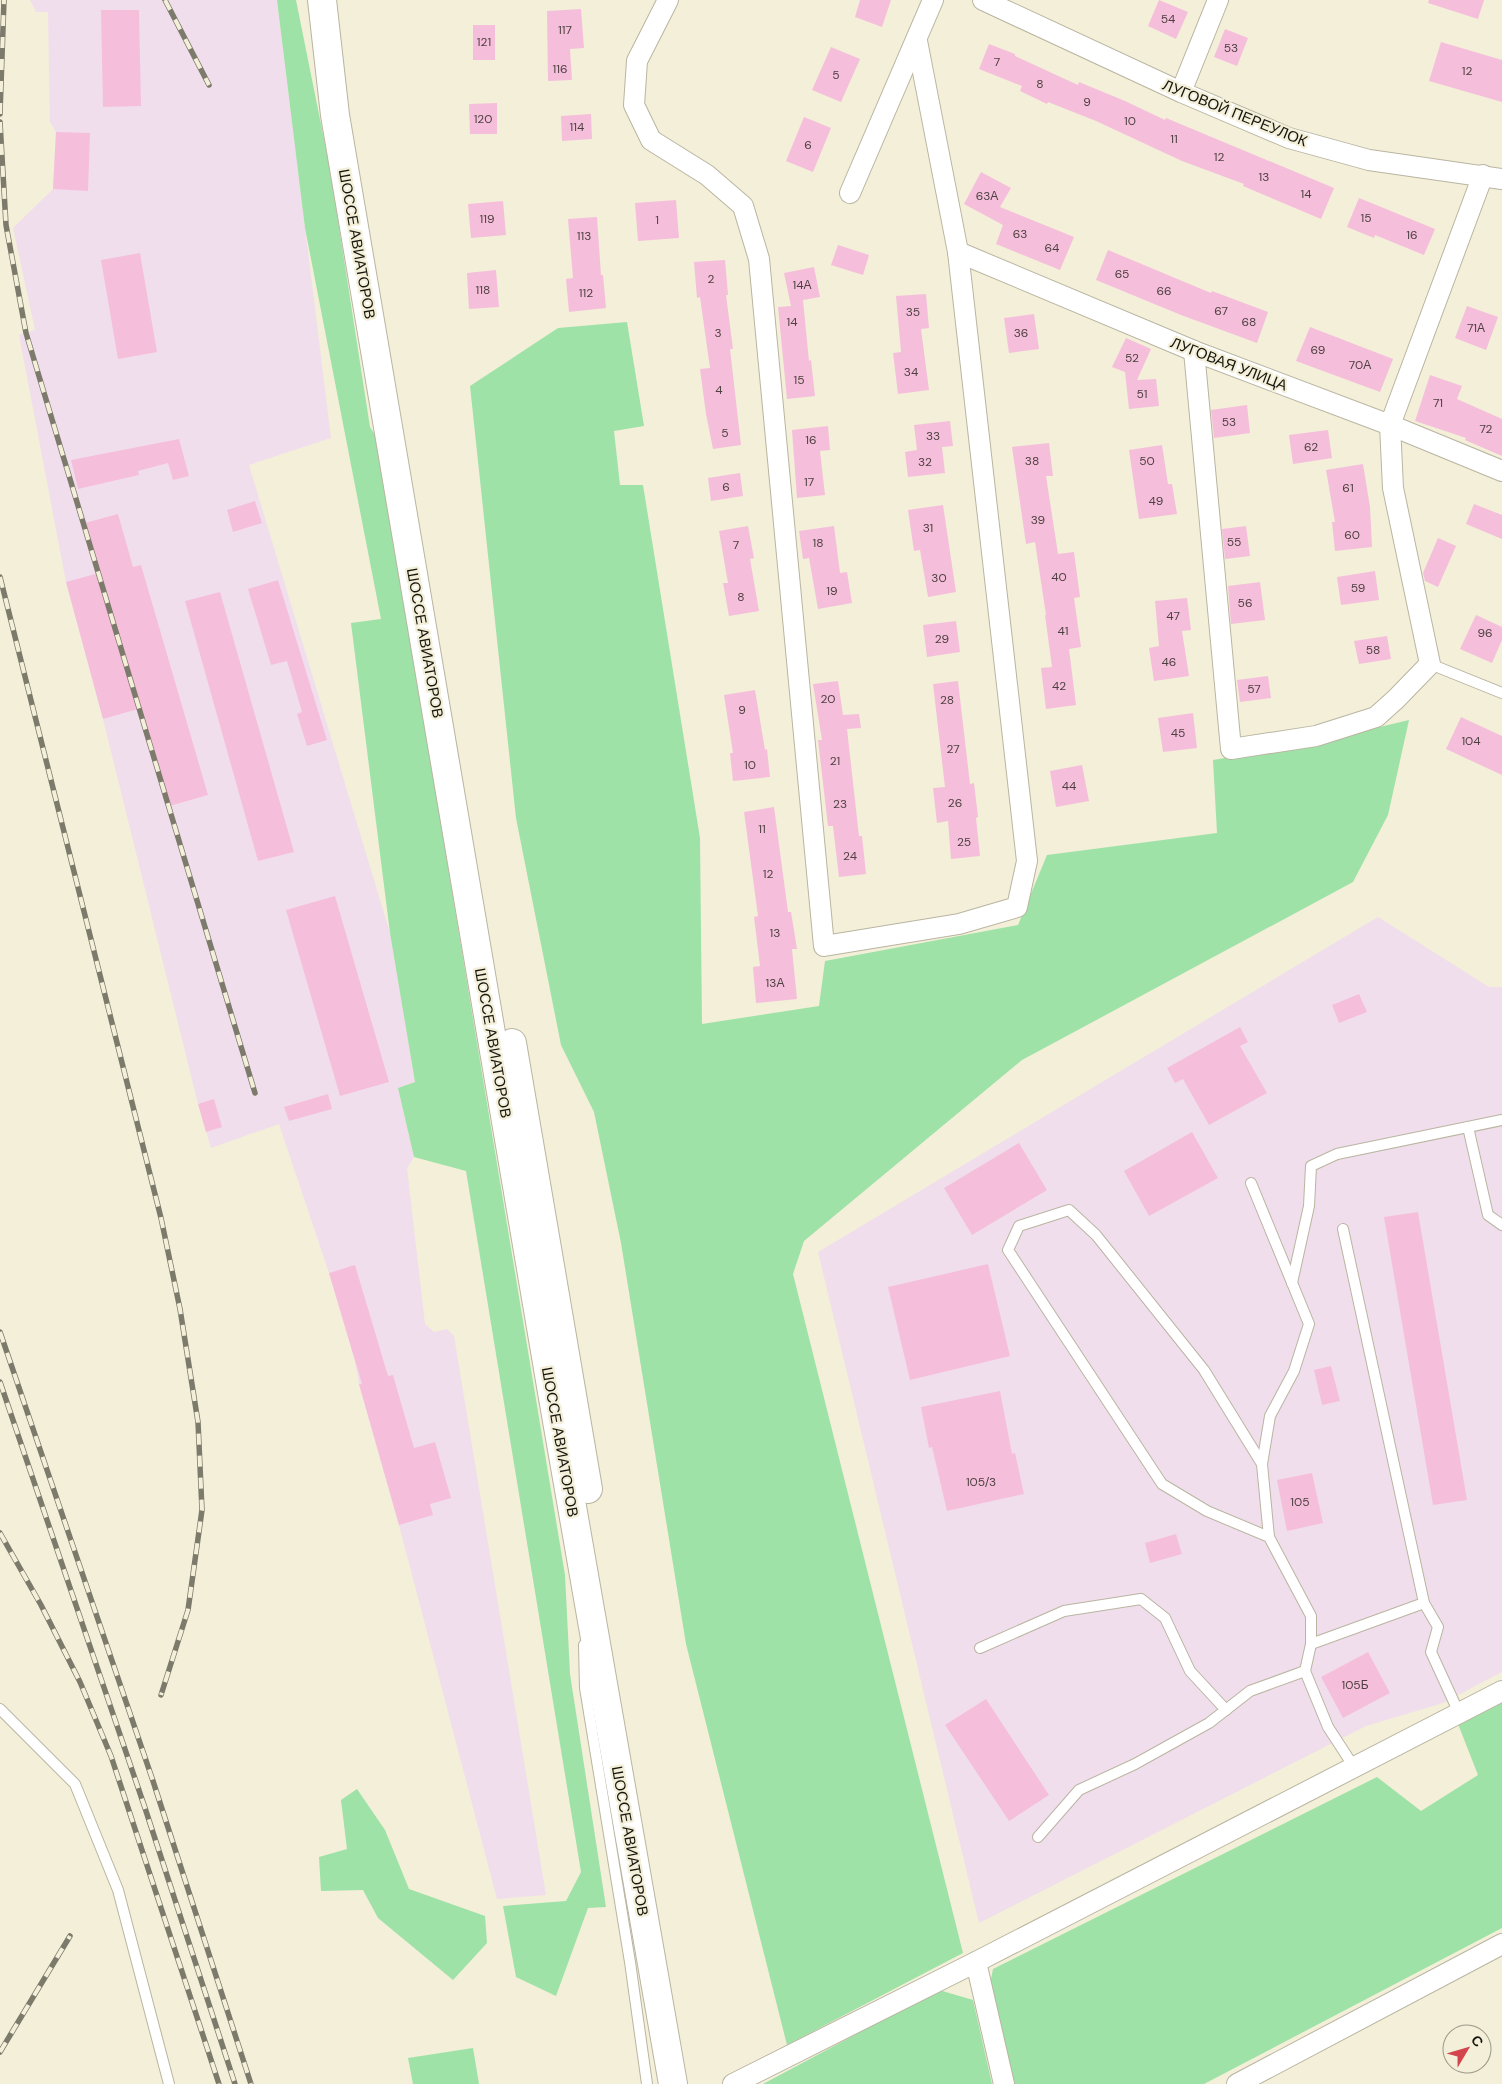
<svg xmlns="http://www.w3.org/2000/svg" width="1502" height="2084" viewBox="0 0 1502 2084" font-family="'DM Sans',sans-serif">
<style>
.industrial{fill:#f1deed}
.green{fill:#9ee2a7}
.building{fill:#f5bfdb}
.lines{fill:none;stroke-linecap:round;stroke-linejoin:round}
.lane-casing{stroke:#b9b5a1;stroke-width:12}
.street-casing{stroke:#b9b5a1;stroke-width:22}
.primary-casing{stroke:#b9b5a1;stroke-width:30}
.lane{stroke:#fff;stroke-width:10}
.street{stroke:#fff;stroke-width:20}
.primary{stroke:#fff;stroke-width:28}
.rail-casing{stroke:#7c7a6b;stroke-width:5.5}
.rail{stroke:#f3efd9;stroke-width:4;stroke-dasharray:11;stroke-linecap:butt}
.labels{text-anchor:middle;stroke-width:4.5;stroke-linejoin:round;paint-order:stroke}
.number-label{font-size:12px;fill:#4e4041}
.street-label{font-size:15px;fill:#17160e;stroke:#f3efd9}
</style>
<rect width="100%" height="100%" fill="#f3efd9"/>
<!-- industrial -->
<g class="industrial">
<path d="M 30,0 L 277,0 L 331,438 L 249,465 L 390,933 L 415,1082 L 398,1088 L 414,1157 L 407,1168 L 425,1324 L 434,1332 L 447,1329 L 454,1336 L 546,1895 L 497,1899 L 399,1525 L 359,1384 L 355,1361 L 329,1273 L 279,1124 L 211,1148 L 198,1104 L 103,719 L 66,582 L 19,335 L 35,330 L 13,228 L 53,189 L 56,132 L 50,122 L 48,12 L 36,12 Z"/>
<path d="M 1378,917 L 1489,987 L 1502,987 L 1502,1672 L 1443,1703 L 1366,1726 L 979,1923 L 818,1252 Z"/>
</g>
<!-- green -->
<g class="green">
<path d="M 277,0 L 296,0 L 330,169 L 370,427 L 377,438 L 565,1575 L 570,1674 L 606,1907 L 588,1908 L 556,1996 L 516,1977 L 503,1906 L 566,1901 L 581,1872 L 466,1171 L 414,1157 L 398,1088 L 415,1082 L 390,933 L 351,623 L 381,619 L 305,228 Z"/>
<path d="M 627,322 L 644,426 L 614,431 L 620,485 L 643,485 L 700,838 L 702,1024 L 819,1006 L 825,961 L 1018,925 L 1047,855 L 1217,833 L 1213,760 L 1317,742 L 1409,720 L 1388,815 L 1353,882 L 1022,1060 L 804,1241 L 793,1274 L 963,1953 L 787,2045 L 686,1644 L 621,1243 L 594,1112 L 561,1045 L 516,818 L 470,386 L 558,328 Z"/>
<path d="M 1502,1702 L 1502,1928 L 1204,2084 L 1012,2084 L 989,1989 L 993,1969 L 1377,1777 L 1421,1811 L 1478,1775 L 1458,1724 Z"/>
<path d="M 357,1789 L 385,1830 L 409,1889 L 485,1916 L 487,1943 L 453,1980 L 378,1918 L 363,1890 L 321,1891 L 319,1857 L 347,1849 L 341,1800 Z"/>
<path d="M 939,1990 L 973,2000 L 992,2084 L 763,2084 Z"/>
<path d="M 473,2048 L 479,2084 L 413,2084 L 408,2058 Z"/>
</g>
<!-- building -->
<g class="building">
<path d="M 860,0 L 891,0 L 882,27 L 855,17 Z"/>
<path d="M 1159,0 L 1188,12 L 1176,39 L 1148,26 Z"/>
<path d="M 1429,0 L 1484,0 L 1478,19 L 1428,3 Z"/>
<path d="M 581,9 L 584,48 L 570,49 L 572,80 L 548,81 L 547,11 Z"/>
<path d="M 101,10 L 139,10 L 141,106 L 103,107 Z"/>
<rect x="473" y="25" width="22" height="35"/>
<path d="M 1225,29 L 1248,38 L 1237,66 L 1214,57 Z"/>
<path d="M 1441,42 L 1502,60 L 1502,102 L 1429,81 Z"/>
<path d="M 989,44 L 1015,54 L 1015,56 L 1078,85 L 1079,82 L 1125,101 L 1165,120 L 1166,118 L 1334,188 L 1321,219 L 1243,186 L 1244,184 L 1182,161 L 1096,121 L 1048,102 L 1047,104 L 1020,91 L 1022,86 L 979,69 Z"/>
<path d="M 831,47 L 860,59 L 841,102 L 812,90 Z"/>
<path d="M 497,103 L 497,134 L 470,134 L 469,104 Z"/>
<path d="M 591,114 L 592,139 L 562,141 L 561,116 Z"/>
<path d="M 804,117 L 831,128 L 813,172 L 786,161 Z"/>
<path d="M 56,132 L 90,133 L 88,191 L 53,189 Z"/>
<path d="M 981,172 L 1011,188 L 1000,207 L 1074,237 L 1060,270 L 996,244 L 1003,225 L 964,204 Z"/>
<path d="M 1359,198 L 1435,229 L 1424,255 L 1375,235 L 1374,238 L 1347,227 Z"/>
<path d="M 676,200 L 679,238 L 638,241 L 635,203 Z"/>
<path d="M 503,201 L 506,235 L 471,238 L 468,204 Z"/>
<path d="M 597,217 L 601,275 L 603,275 L 606,308 L 569,312 L 566,279 L 573,278 L 568,219 Z"/>
<path d="M 838,245 L 869,255 L 863,275 L 831,265 Z"/>
<path d="M 1108,250 L 1211,293 L 1212,291 L 1268,312 L 1257,343 L 1181,315 L 1096,280 Z"/>
<path d="M 140,253 L 157,352 L 118,359 L 101,260 Z"/>
<path d="M 725,260 L 728,295 L 726,295 L 733,349 L 730,349 L 741,445 L 713,449 L 706,414 L 700,369 L 710,368 L 700,297 L 697,298 L 694,262 Z"/>
<path d="M 814,267 L 820,297 L 803,300 L 809,361 L 811,360 L 815,396 L 787,399 L 778,307 L 791,306 L 784,273 Z"/>
<path d="M 496,270 L 499,307 L 469,309 L 467,273 Z"/>
<path d="M 926,294 L 929,328 L 921,329 L 929,390 L 898,394 L 893,353 L 901,352 L 896,296 Z"/>
<path d="M 1467,306 L 1498,317 L 1486,350 L 1455,338 Z"/>
<path d="M 1034,314 L 1039,349 L 1009,353 L 1004,318 Z"/>
<path d="M 1310,327 L 1393,359 L 1380,392 L 1296,361 Z"/>
<path d="M 1126,338 L 1151,349 L 1137,380 L 1156,379 L 1159,406 L 1129,409 L 1125,372 L 1112,367 Z"/>
<path d="M 1430,375 L 1462,386 L 1457,399 L 1502,419 L 1502,456 L 1465,440 L 1466,438 L 1415,421 Z"/>
<path d="M 1247,405 L 1250,433 L 1214,438 L 1211,410 Z"/>
<path d="M 950,421 L 953,446 L 942,447 L 945,473 L 908,477 L 905,452 L 917,450 L 914,425 Z"/>
<path d="M 828,426 L 830,450 L 820,451 L 825,495 L 797,498 L 792,430 Z"/>
<path d="M 1328,430 L 1332,458 L 1293,464 L 1289,435 Z"/>
<path d="M 179,439 L 189,476 L 173,480 L 168,463 L 138,471 L 139,475 L 78,489 L 71,460 Z"/>
<path d="M 1049,443 L 1053,476 L 1046,476 L 1058,554 L 1074,552 L 1080,597 L 1074,598 L 1081,647 L 1069,649 L 1076,705 L 1046,709 L 1041,668 L 1052,667 L 1045,615 L 1046,615 L 1035,542 L 1026,544 L 1012,447 Z"/>
<path d="M 1162,445 L 1168,484 L 1172,484 L 1177,514 L 1139,519 L 1129,450 Z"/>
<path d="M 1363,464 L 1370,507 L 1372,547 L 1335,551 L 1332,522 L 1335,522 L 1326,470 Z"/>
<path d="M 740,473 L 743,496 L 711,501 L 708,478 Z"/>
<path d="M 255,501 L 262,523 L 233,532 L 227,510 Z"/>
<path d="M 1474,504 L 1502,515 L 1502,539 L 1466,524 Z"/>
<path d="M 943,505 L 956,592 L 928,597 L 920,550 L 914,551 L 908,510 Z"/>
<path d="M 118,514 L 133,567 L 141,565 L 208,795 L 166,807 L 138,709 L 103,719 L 66,582 L 99,573 L 85,523 Z"/>
<path d="M 748,526 L 754,558 L 750,559 L 759,611 L 729,616 L 723,583 L 728,583 L 719,531 Z"/>
<path d="M 834,526 L 840,573 L 847,572 L 852,603 L 818,609 L 809,558 L 803,559 L 799,531 Z"/>
<path d="M 1246,526 L 1250,556 L 1225,559 L 1222,529 Z"/>
<path d="M 1438,538 L 1456,546 L 1438,587 L 1425,581 L 1423,573 Z"/>
<path d="M 1375,571 L 1379,600 L 1341,605 L 1337,577 Z"/>
<path d="M 278,580 L 327,740 L 307,746 L 297,714 L 302,712 L 287,661 L 271,665 L 248,589 Z"/>
<path d="M 1260,582 L 1265,620 L 1231,624 L 1228,586 Z"/>
<path d="M 220,592 L 294,852 L 258,861 L 185,601 Z"/>
<path d="M 1187,598 L 1191,630 L 1182,631 L 1189,676 L 1154,681 L 1149,648 L 1159,646 L 1155,601 Z"/>
<path d="M 1476,615 L 1502,627 L 1502,640 L 1492,663 L 1460,649 Z"/>
<path d="M 956,621 L 960,652 L 927,657 L 923,625 Z"/>
<path d="M 1387,636 L 1391,659 L 1359,664 L 1354,641 Z"/>
<path d="M 1268,676 L 1271,698 L 1240,702 L 1237,680 Z"/>
<path d="M 838,681 L 843,715 L 859,714 L 861,728 L 847,729 L 859,836 L 862,836 L 866,874 L 839,877 L 833,826 L 828,826 L 818,740 L 822,740 L 813,684 Z"/>
<path d="M 958,681 L 970,784 L 974,783 L 978,817 L 976,818 L 980,856 L 951,859 L 948,821 L 937,823 L 933,788 L 945,787 L 933,684 Z"/>
<path d="M 755,690 L 765,750 L 767,749 L 770,777 L 733,781 L 730,753 L 733,753 L 724,695 Z"/>
<path d="M 1193,713 L 1197,748 L 1163,752 L 1158,718 Z"/>
<path d="M 1461,717 L 1502,736 L 1502,775 L 1446,749 Z"/>
<path d="M 1082,765 L 1089,801 L 1056,807 L 1050,771 Z"/>
<path d="M 774,807 L 788,912 L 791,912 L 797,949 L 792,949 L 797,999 L 756,1003 L 753,967 L 760,966 L 754,917 L 758,916 L 744,812 Z"/>
<path d="M 335,896 L 389,1082 L 340,1096 L 286,910 Z"/>
<path d="M 1359,994 L 1367,1012 L 1339,1023 L 1332,1005 Z"/>
<path d="M 1240,1027 L 1248,1042 L 1240,1046 L 1267,1093 L 1209,1125 L 1183,1079 L 1175,1083 L 1167,1068 Z"/>
<path d="M 328,1094 L 332,1109 L 289,1121 L 284,1107 Z"/>
<path d="M 214,1099 L 222,1127 L 206,1132 L 198,1104 Z"/>
<path d="M 1192,1132 L 1218,1178 L 1149,1216 L 1124,1171 Z"/>
<path d="M 1019,1143 L 1047,1190 L 972,1235 L 944,1188 Z"/>
<path d="M 1418,1212 L 1467,1500 L 1433,1505 L 1384,1217 Z"/>
<path d="M 988,1264 L 1010,1356 L 910,1380 L 888,1287 Z"/>
<path d="M 355,1265 L 388,1376 L 393,1375 L 414,1448 L 435,1442 L 451,1498 L 430,1504 L 433,1515 L 399,1525 L 359,1384 L 362,1384 L 329,1273 Z"/>
<path d="M 1331,1366 L 1340,1401 L 1322,1405 L 1314,1370 Z"/>
<path d="M 1000,1391 L 1012,1454 L 1015,1453 L 1024,1494 L 947,1511 L 932,1447 L 929,1448 L 921,1407 Z"/>
<path d="M 1312,1473 L 1323,1523 L 1287,1531 L 1277,1480 Z"/>
<path d="M 1176,1534 L 1182,1554 L 1150,1563 L 1145,1543 Z"/>
<path d="M 1368,1652 L 1390,1693 L 1343,1718 L 1321,1677 Z"/>
<path d="M 986,1699 L 1049,1795 L 1009,1821 L 945,1725 Z"/>
</g>
<g class="lines">
<defs>
<g id="lane">
<path d="M 1430,664 L 1502,693"/>
<path d="M 1468,1127 L 1488,1215 L 1502,1225"/>
<path d="M 1251,1183 L 1309,1324 L 1294,1371 L 1270,1416 L 1262,1464"/>
<path d="M 1343,1229 L 1424,1603 L 1438,1627 L 1431,1652 L 1459,1713"/>
<path d="M 1292,1283 L 1309,1206 L 1311,1166 L 1337,1154 L 1502,1120"/>
<path d="M 1269,1537 L 1262,1464 L 1204,1370 L 1096,1235 L 1069,1210 L 1019,1226 L 1008,1250 L 1162,1484 L 1207,1511 L 1269,1537 L 1311,1616 L 1311,1644 L 1305,1671 L 1328,1727 L 1354,1767"/>
<path d="M 1311,1644 L 1424,1603"/>
<path d="M 584,1645 L 585,1688 L 630,1962 L 647,2084"/>
<path d="M 980,1648 L 1064,1611 L 1141,1599 L 1165,1618 L 1190,1671 L 1226,1710"/>
<path d="M 0,1709 L 75,1784 L 118,1890 L 169,2084"/>
<path d="M 1038,1837 L 1079,1790 L 1135,1764 L 1209,1723 L 1250,1691 L 1305,1671"/>
</g>
<g id="street">
<path d="M 668,0 L 637,61 L 634,105 L 651,140 L 707,175 L 743,206 L 759,259 L 824,946 L 959,924 L 1017,907 L 1027,861 L 958,252 L 917,41"/>
<path d="M 983,0 L 1181,92 L 1289,138 L 1369,160 L 1502,179"/>
<path d="M 1181,92 L 1218,0"/>
<path d="M 850,193 L 933,0"/>
<path d="M 958,252 L 1194,351 L 1390,425 L 1502,471"/>
<path d="M 1194,351 L 1231,749 L 1316,736 L 1376,717 L 1396,699 L 1430,664 L 1393,488 L 1390,425 L 1483,175"/>
<path d="M 976,1962 L 1004,2084"/>
<path d="M 733,2084 L 976,1962 L 1502,1691"/>
<path d="M 1237,2084 L 1502,1944"/>
</g>
<g id="primary">
<path d="M 322,0 L 335,115 L 553,1398 L 673,2084"/>
<path d="M 512,1043 L 588,1489"/>
</g>
</defs>
<!-- lane casing -->
<use href="#lane" class="lane-casing"/>
<!-- street casing -->
<use href="#street" class="street-casing"/>
<!-- primary casing -->
<use href="#primary" class="primary-casing"/>
<!-- lane -->
<use href="#lane" class="lane"/>
<!-- street -->
<use href="#street" class="street"/>
<!-- primary -->
<use href="#primary" class="primary"/>
<defs>
<g id="rail">
<path d="M 165,0 L 209,85"/>
<path d="M 0,114 L 4,0"/>
<path d="M 0,122 L 6,225 L 26,333 L 255,1093"/>
<path d="M 0,577 L 161,1218 L 180,1309 L 198,1422 L 202,1510 L 188,1610 L 161,1695"/>
<path d="M 0,1332 L 153,1781 L 251,2084"/>
<path d="M 0,1382 L 145,1808 L 235,2084"/>
<path d="M 0,1533 L 41,1605 L 80,1682 L 111,1756 L 219,2084"/>
<path d="M 0,2052 L 70,1936"/>
</g>
</defs>
<!-- rail casing -->
<use href="#rail" class="rail-casing"/>
<!-- rail -->
<use href="#rail" class="rail"/>
</g>
<g class="labels">
<!-- number labels -->
<g class="number-label">
<text x="1168" y="23">54</text>
<text x="565" y="34">117</text>
<text x="484" y="46">121</text>
<text x="1231" y="52">53</text>
<text x="997" y="66">7</text>
<text x="560" y="73">116</text>
<text x="1467" y="75">12</text>
<text x="836" y="79">5</text>
<text x="1040" y="88">8</text>
<text x="1087" y="106">9</text>
<text x="483" y="123">120</text>
<text x="1130" y="125">10</text>
<text x="577" y="131">114</text>
<text x="1174" y="143">11</text>
<text x="808" y="149">6</text>
<text x="1219" y="161">12</text>
<text x="1264" y="181">13</text>
<text x="1306" y="198">14</text>
<text x="987" y="200">63А</text>
<text x="1366" y="222">15</text>
<text x="487" y="223">119</text>
<text x="657" y="224">1</text>
<text x="1020" y="238">63</text>
<text x="1412" y="239">16</text>
<text x="584" y="240">113</text>
<text x="1052" y="252">64</text>
<text x="1122" y="278">65</text>
<text x="711" y="283">2</text>
<text x="802" y="289">14А</text>
<text x="483" y="294">118</text>
<text x="1164" y="295">66</text>
<text x="586" y="297">112</text>
<text x="1221" y="315">67</text>
<text x="913" y="316">35</text>
<text x="792" y="326">14</text>
<text x="1249" y="326">68</text>
<text x="1476" y="332">71А</text>
<text x="718" y="337">3</text>
<text x="1021" y="337">36</text>
<text x="1318" y="354">69</text>
<text x="1132" y="362">52</text>
<text x="1360" y="369">70А</text>
<text x="911" y="376">34</text>
<text x="799" y="384">15</text>
<text x="719" y="394">4</text>
<text x="1142" y="398">51</text>
<text x="1438" y="407">71</text>
<text x="1229" y="426">53</text>
<text x="1486" y="433">72</text>
<text x="725" y="437">5</text>
<text x="933" y="440">33</text>
<text x="811" y="444">16</text>
<text x="1311" y="451">62</text>
<text x="1032" y="465">38</text>
<text x="1147" y="465">50</text>
<text x="925" y="466">32</text>
<text x="809" y="486">17</text>
<text x="726" y="491">6</text>
<text x="1348" y="492">61</text>
<text x="1156" y="505">49</text>
<text x="1038" y="524">39</text>
<text x="928" y="532">31</text>
<text x="1352" y="539">60</text>
<text x="1234" y="546">55</text>
<text x="818" y="547">18</text>
<text x="736" y="549">7</text>
<text x="1059" y="581">40</text>
<text x="939" y="582">30</text>
<text x="1358" y="592">59</text>
<text x="832" y="595">19</text>
<text x="741" y="601">8</text>
<text x="1245" y="607">56</text>
<text x="1173" y="620">47</text>
<text x="1063" y="635">41</text>
<text x="1485" y="637">96</text>
<text x="942" y="643">29</text>
<text x="1373" y="654">58</text>
<text x="1169" y="666">46</text>
<text x="1059" y="690">42</text>
<text x="1254" y="693">57</text>
<text x="828" y="703">20</text>
<text x="947" y="704">28</text>
<text x="742" y="714">9</text>
<text x="1178" y="737">45</text>
<text x="1471" y="745">104</text>
<text x="953" y="753">27</text>
<text x="835" y="765">21</text>
<text x="750" y="769">10</text>
<text x="1069" y="790">44</text>
<text x="955" y="807">26</text>
<text x="840" y="808">23</text>
<text x="762" y="833">11</text>
<text x="964" y="846">25</text>
<text x="850" y="860">24</text>
<text x="768" y="878">12</text>
<text x="775" y="937">13</text>
<text x="775" y="987">13А</text>
<text x="981" y="1486">105/3</text>
<text x="1300" y="1506">105</text>
<text x="1355" y="1689">105Б</text>
</g>
<!-- street labels -->
<g class="street-label">
<text transform="translate(1235 113) rotate(22)" y="5">ЛУГОВОЙ ПЕРЕУЛОК</text>
<text transform="translate(357 244) rotate(80)" y="5">ШОССЕ АВИАТОРОВ</text>
<text transform="translate(1229 364) rotate(21)" y="5">ЛУГОВАЯ УЛИЦА</text>
<text transform="translate(425 643) rotate(80)" y="5">ШОССЕ АВИАТОРОВ</text>
<text transform="translate(493 1043) rotate(80)" y="5">ШОССЕ АВИАТОРОВ</text>
<text transform="translate(560 1442) rotate(80)" y="5">ШОССЕ АВИАТОРОВ</text>
<text transform="translate(630 1841) rotate(80)" y="5">ШОССЕ АВИАТОРОВ</text>
</g>
</g>
<!-- north arrow -->
<g transform="translate(1467 2049) rotate(52)"><circle r="24" fill="#f3efd9" stroke="#9b9888"/>
<path d="M0-4L9 19L0 12L-9 19Z" fill="#d4444c"/>
<text y="-8" font-size="14" font-weight="bold" text-anchor="middle" fill="#17160e">С</text>
</g>
</svg>
